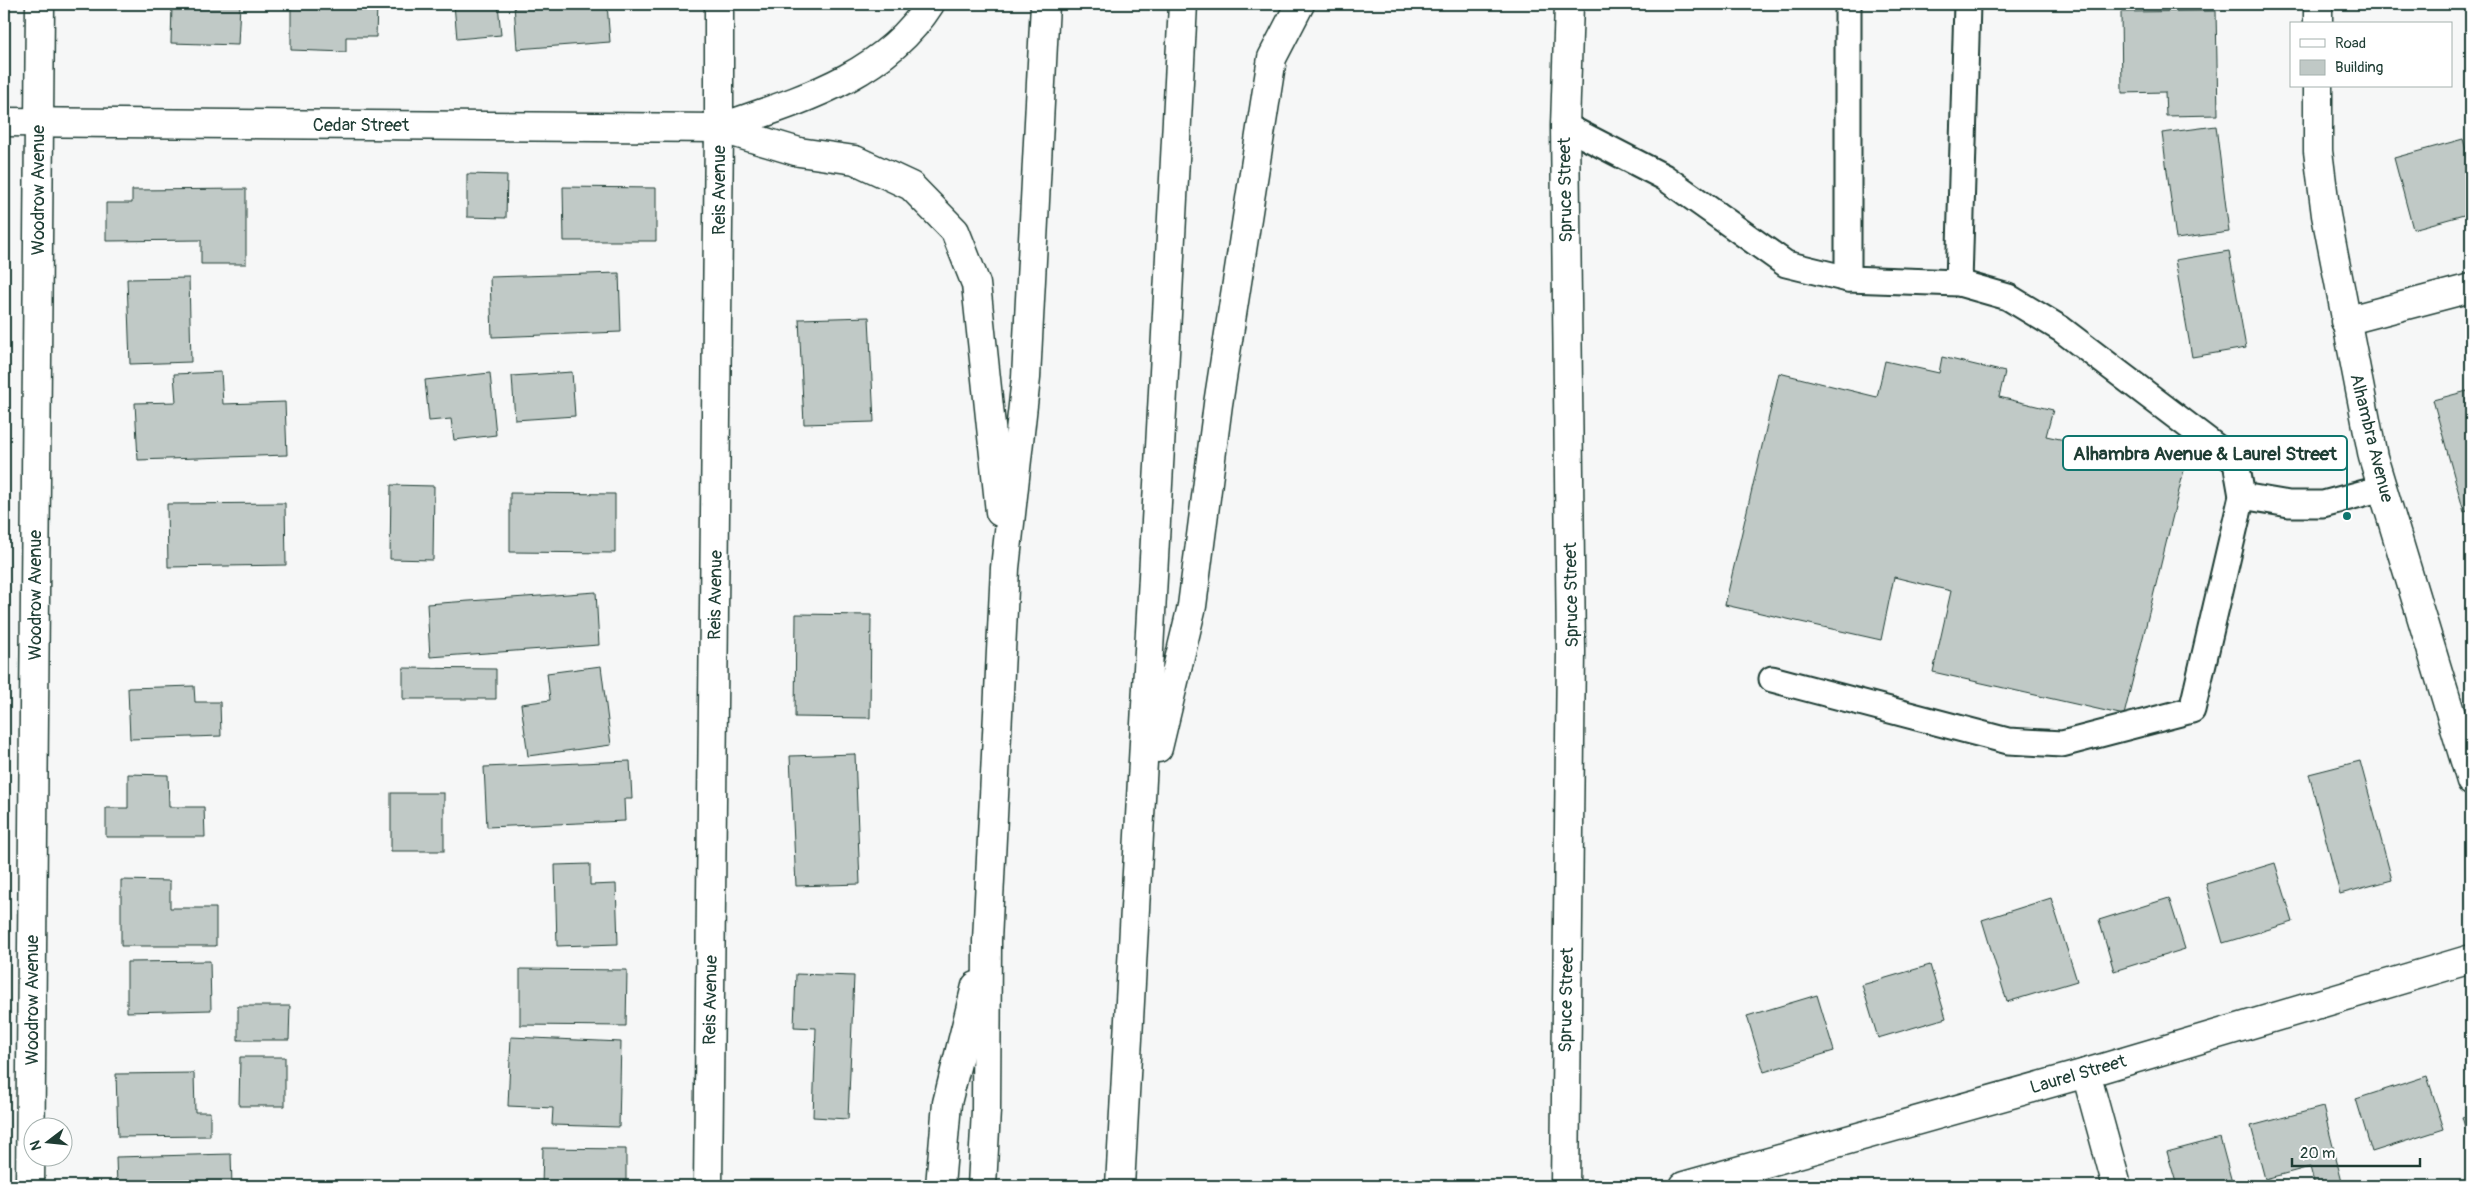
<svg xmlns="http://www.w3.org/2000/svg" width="2475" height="1190" viewBox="0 0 2475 1190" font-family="Pangolin,sans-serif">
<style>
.building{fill:#c0c9c6;stroke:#1f3d34}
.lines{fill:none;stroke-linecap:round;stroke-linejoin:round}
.service-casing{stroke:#1f3d34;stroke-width:29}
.minor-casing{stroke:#1f3d34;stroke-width:31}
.tertiary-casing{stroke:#1f3d34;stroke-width:31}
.motorway-casing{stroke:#1f3d34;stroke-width:31}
.service{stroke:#fff;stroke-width:25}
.minor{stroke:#fff;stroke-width:28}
.tertiary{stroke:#fff;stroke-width:28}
.motorway{stroke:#fff;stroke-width:28}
.labels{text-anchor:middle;stroke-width:5;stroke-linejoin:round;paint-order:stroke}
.street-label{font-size:18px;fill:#1f3d34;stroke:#fff}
.leader{fill:none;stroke:#0f766e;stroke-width:2}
.callout-dot{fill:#0f766e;stroke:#fff;stroke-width:2}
.callout{fill:#fff;stroke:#0f766e;stroke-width:2}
.callout-label{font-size:19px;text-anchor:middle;font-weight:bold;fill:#1f3d34}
</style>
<rect width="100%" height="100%" fill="#f6f7f7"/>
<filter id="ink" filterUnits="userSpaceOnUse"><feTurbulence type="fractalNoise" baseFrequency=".02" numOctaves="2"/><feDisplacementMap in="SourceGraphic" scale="10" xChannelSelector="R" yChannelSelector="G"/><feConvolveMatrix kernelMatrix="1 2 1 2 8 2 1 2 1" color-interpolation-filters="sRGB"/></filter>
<g filter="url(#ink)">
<!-- building -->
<g class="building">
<path d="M 172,4 L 240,4 L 238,45 L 171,43 Z"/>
<path d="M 291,4 L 377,4 L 376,37 L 346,37 L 346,52 L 291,50 Z"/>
<path d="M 454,4 L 498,4 L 501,35 L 457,39 Z"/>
<path d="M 514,4 L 607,4 L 610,42 L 517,49 Z"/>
<path d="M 2216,11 L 2218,115 L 2166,116 L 2165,92 L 2122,93 L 2121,12 Z"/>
<path d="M 2216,126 L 2229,232 L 2176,239 L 2162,133 Z"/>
<path d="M 2463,139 L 2471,168 L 2471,213 L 2413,229 L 2394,158 Z"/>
<path d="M 467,174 L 507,175 L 506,218 L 467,217 Z"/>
<path d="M 563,187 L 656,188 L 656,241 L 564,241 Z"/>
<path d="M 246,189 L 246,264 L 201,264 L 201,240 L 106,241 L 106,203 L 132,203 L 132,190 Z"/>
<path d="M 2229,251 L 2246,348 L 2192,357 L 2175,260 Z"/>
<path d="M 619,273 L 621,332 L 492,337 L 490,277 Z"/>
<path d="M 189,278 L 191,362 L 130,364 L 127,279 Z"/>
<path d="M 869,317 L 874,422 L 804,424 L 799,319 Z"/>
<path d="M 1942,357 L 2005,372 L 1999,397 L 2053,410 L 2046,436 L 2185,466 L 2124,715 L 1933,672 L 1951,591 L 1894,577 L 1881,640 L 1725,605 L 1779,373 L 1877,397 L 1885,361 L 1939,373 Z"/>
<path d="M 221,372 L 223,404 L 285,402 L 287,455 L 138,460 L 135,403 L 176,402 L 174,374 Z"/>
<path d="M 572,372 L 575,416 L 515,420 L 512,376 Z"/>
<path d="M 490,373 L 496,435 L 454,440 L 451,419 L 429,421 L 425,380 Z"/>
<path d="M 2471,390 L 2471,510 L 2464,512 L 2433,400 Z"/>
<path d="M 391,485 L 434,486 L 433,560 L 390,559 Z"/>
<path d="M 510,493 L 615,494 L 615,553 L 510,552 Z"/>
<path d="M 285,503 L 286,565 L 168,567 L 167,504 Z"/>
<path d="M 596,592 L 599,645 L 430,657 L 427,604 Z"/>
<path d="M 796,614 L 871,615 L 870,718 L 795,717 Z"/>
<path d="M 601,666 L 611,745 L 528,756 L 521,704 L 550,700 L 547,673 Z"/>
<path d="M 403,668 L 496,669 L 496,699 L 403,699 Z"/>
<path d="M 194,686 L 195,702 L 220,702 L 221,736 L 130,739 L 128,688 Z"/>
<path d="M 855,754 L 860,884 L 796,886 L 790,756 Z"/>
<path d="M 630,761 L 632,799 L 624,799 L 625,821 L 487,827 L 484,767 Z"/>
<path d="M 2360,761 L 2392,880 L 2340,894 L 2309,774 Z"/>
<path d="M 128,774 L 168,775 L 169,807 L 204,807 L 205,837 L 106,837 L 106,808 L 128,808 Z"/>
<rect x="391" y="793" width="53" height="58"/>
<path d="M 2275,863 L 2293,922 L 2223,943 L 2206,884 Z"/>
<path d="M 590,864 L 590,885 L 616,884 L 618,944 L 557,946 L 555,865 Z"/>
<path d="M 121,880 L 170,881 L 170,908 L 216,908 L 216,946 L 121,946 Z"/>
<path d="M 2051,898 L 2077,981 L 2007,1002 L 1982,920 Z"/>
<path d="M 2169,898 L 2185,949 L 2114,971 L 2099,920 Z"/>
<path d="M 210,961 L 211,1010 L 127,1012 L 127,962 Z"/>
<path d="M 1930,965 L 1946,1018 L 1878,1038 L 1862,985 Z"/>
<path d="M 520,969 L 627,970 L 626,1026 L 520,1025 Z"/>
<path d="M 796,974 L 854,976 L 848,1119 L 813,1117 L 816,1028 L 794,1027 Z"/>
<path d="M 1817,995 L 1834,1051 L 1764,1072 L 1747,1016 Z"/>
<path d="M 238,1006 L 290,1006 L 289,1040 L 238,1040 Z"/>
<path d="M 511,1037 L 621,1042 L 619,1127 L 552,1125 L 553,1108 L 508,1106 Z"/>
<path d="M 240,1057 L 285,1057 L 285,1106 L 239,1106 Z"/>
<path d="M 194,1073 L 195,1112 L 210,1112 L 210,1136 L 118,1137 L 116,1074 Z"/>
<path d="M 2427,1076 L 2444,1129 L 2372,1152 L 2356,1099 Z"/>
<path d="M 2323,1107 L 2343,1186 L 2315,1186 L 2310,1167 L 2265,1179 L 2251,1126 Z"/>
<path d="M 2471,1114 L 2471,1147 L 2462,1117 Z"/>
<path d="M 2220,1138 L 2233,1186 L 2177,1186 L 2167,1152 Z"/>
<path d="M 543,1148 L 626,1149 L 626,1186 L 542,1186 Z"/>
<path d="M 231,1154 L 232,1186 L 117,1186 L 116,1157 Z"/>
</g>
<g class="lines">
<defs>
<g id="service">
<path d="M 1565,126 L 1664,177 L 1786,264 L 1848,279 L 1959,283 L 2008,297 L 2061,329 L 2236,462 L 2242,496 L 2192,710 L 2062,744 L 2008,741 L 1772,679"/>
<path d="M 1848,279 L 1848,4"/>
<path d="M 1959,283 L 1967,4"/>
<path d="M 2242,496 L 2289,504 L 2323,504 L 2383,488"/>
</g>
<g id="minor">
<path d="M 2318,4 L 2318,24"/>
<path d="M 2318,86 L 2318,151 L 2326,215 L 2373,457 L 2471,781"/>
<path d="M 4,122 L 719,128 L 719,4"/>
<path d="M 2345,321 L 2471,288"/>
<path d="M 2086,1073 L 2117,1186"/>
<path d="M 30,1186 L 40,4"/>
</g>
<g id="tertiary">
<path d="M 708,1186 L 719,128"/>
<path d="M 1565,1186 L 1571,651 L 1565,126 L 1569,4"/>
<path d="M 1684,1186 L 2086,1073 L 2471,959"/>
</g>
<g id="motorway">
<path d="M 719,128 L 799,152 L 855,160 L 911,186 L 955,231 L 976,284 L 1000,512"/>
<path d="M 719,128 C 797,101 883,78 930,4"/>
<path d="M 1158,748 L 1192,606 L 1218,404 L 1272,58 L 1300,4"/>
<path d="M 940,1186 L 947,1103 L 976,986"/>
<path d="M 982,1186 L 986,1110 L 987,941 L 1005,568 L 1026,378 L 1045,4"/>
<path d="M 1120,1186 C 1144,792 1162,398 1183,4"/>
</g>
</defs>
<!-- service casing -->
<use href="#service" class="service-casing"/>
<!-- minor casing -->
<use href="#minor" class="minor-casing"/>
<!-- tertiary casing -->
<use href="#tertiary" class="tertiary-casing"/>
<!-- motorway casing -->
<use href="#motorway" class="motorway-casing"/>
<!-- service -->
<use href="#service" class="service"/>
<!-- minor -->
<use href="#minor" class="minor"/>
<!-- tertiary -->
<use href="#tertiary" class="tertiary"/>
<!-- motorway -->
<use href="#motorway" class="motorway"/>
</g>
</g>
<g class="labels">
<!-- street labels -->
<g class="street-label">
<text x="361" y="131">Cedar Street</text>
<text transform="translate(38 190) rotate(-90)" y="6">Woodrow Avenue</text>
<text transform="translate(719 190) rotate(-90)" y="6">Reis Avenue</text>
<text transform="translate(1565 190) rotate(-91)" y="6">Spruce Street</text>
<text transform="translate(2372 438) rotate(76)" y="6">Alhambra Avenue</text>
<text transform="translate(35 595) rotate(-90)" y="6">Woodrow Avenue</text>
<text transform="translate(715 595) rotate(-89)" y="6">Reis Avenue</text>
<text transform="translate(1571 595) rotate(-91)" y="6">Spruce Street</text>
<text transform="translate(32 1000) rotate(-90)" y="6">Woodrow Avenue</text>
<text transform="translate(710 1000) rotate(-89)" y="6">Reis Avenue</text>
<text transform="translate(1566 1000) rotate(-89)" y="6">Spruce Street</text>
<text transform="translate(2078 1074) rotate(-16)" y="6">Laurel Street</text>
</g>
</g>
<!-- callouts -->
<path class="leader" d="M2347 516L2347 453"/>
<circle class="callout-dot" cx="2347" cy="516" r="5"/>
<rect class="callout" x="2063" y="436" width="284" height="34" rx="5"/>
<g class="callout-label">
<text x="2205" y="460">Alhambra Avenue &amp; Laurel Street</text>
</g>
<!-- margin -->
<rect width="2475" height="1190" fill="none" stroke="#fff" stroke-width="20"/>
<rect x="10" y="10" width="2455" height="1170" fill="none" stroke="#1f3d34" stroke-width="2" filter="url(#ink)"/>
<!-- legend -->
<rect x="2290" y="22" width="162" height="65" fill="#ffffff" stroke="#a5b1ae"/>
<rect x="2300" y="39" width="25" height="8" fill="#ffffff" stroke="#a5b1ae"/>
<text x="2335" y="48" font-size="15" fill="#1f3d34">Road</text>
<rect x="2300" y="60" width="25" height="15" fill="#c0c9c6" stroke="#a5b1ae"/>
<text x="2335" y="72" font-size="15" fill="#1f3d34">Building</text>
<!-- north arrow -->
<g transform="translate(48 1142) rotate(254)"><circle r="24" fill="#ffffff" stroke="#a5b1ae"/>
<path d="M0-4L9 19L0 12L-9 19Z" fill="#1f3d34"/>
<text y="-8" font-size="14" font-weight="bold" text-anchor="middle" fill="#1f3d34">N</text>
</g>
<!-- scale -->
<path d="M2292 1158v8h128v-8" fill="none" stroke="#1f3d34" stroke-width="2.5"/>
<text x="2300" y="1158" font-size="15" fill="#1f3d34" stroke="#ffffff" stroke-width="4" paint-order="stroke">20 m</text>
</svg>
